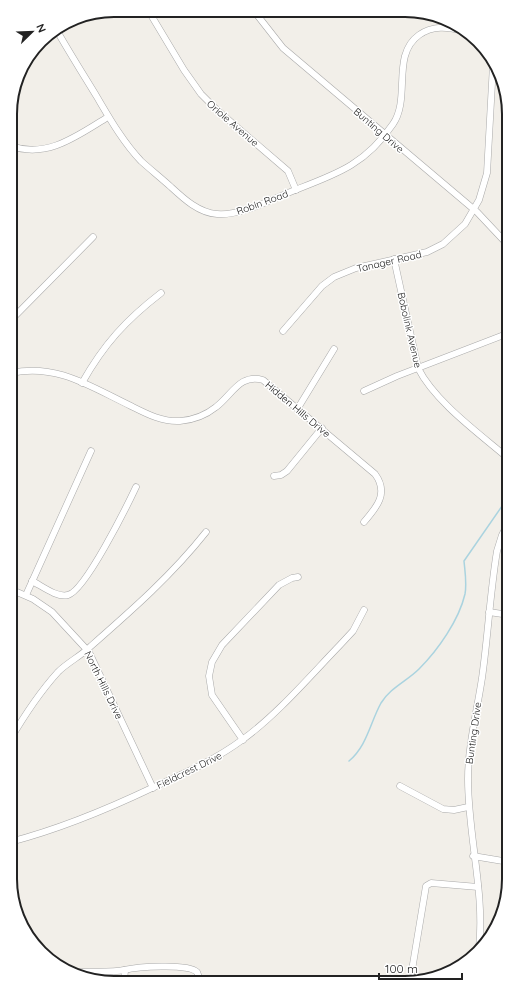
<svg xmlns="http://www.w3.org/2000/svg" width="519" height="993" viewBox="0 0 519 993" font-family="Quicksand,sans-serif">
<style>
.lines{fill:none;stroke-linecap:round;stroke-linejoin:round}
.stream{stroke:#aad3df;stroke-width:1.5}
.minor-casing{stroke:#a9a9a9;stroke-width:7}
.minor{stroke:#fff;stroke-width:6}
.labels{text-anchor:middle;stroke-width:3;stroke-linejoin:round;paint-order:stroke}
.street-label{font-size:10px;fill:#222;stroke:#fff}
.rim{fill:none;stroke:#222;stroke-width:2}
</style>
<rect width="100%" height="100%" fill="#f2efe9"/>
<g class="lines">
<!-- stream -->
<path class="stream" d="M 349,761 C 367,746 370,723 381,703 C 390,688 407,681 419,669 C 438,650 459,620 465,594 C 467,583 465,572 464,561 L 509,496"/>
<defs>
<g id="minor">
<path d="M 148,10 L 184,70 L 201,94 L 217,110 L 288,171 L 296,190"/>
<path d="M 254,11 L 283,48 L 477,212 L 509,246"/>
<path d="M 56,29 C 69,52 83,74 97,97 C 110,119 123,142 141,161 C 151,170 161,178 171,187 C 184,199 199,213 217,214 C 241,216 272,199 295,190 C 337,174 366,164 393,124 C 411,98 391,55 419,35 C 433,25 448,27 463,31"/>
<path d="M 11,146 C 48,159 78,135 108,117"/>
<path d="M 394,259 L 418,368 C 435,402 480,434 509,459"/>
<path d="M 11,320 L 93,237"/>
<path d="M 283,331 L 322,286 L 334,277 L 356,268 L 427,252 L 443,244 L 465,224 L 479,200 L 487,173 L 493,65"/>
<path d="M 11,373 C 57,363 91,387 131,406 C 147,414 162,422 180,421 C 193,420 206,415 216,407 C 232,395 240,373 263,380 L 375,474 C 389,493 377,507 364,522"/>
<path d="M 82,383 C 104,344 126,320 161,293"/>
<path d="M 364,391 L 397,376 L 509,333"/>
<path d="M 298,408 L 334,349"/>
<path d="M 274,476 L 281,475 L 287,471 L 322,428"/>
<path d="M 32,581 C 42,586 57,598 68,595 C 85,591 127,506 136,487"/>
<path d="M 10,589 L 33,599 L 52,612 L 89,652 L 153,788"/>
<path d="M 26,595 L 91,451"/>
<path d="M 489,612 L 509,615"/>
<path d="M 10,740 C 24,716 39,693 58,672 C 68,662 81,656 91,646 C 132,610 172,575 206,532"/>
<path d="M 243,740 L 212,695 L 209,676 L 212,662 L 222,645 L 279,585 L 292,578 L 298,577"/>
<path d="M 400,786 L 443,809 L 454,810 L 468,807"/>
<path d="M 10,842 C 60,829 108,809 154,787 C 185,773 215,760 242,740 C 277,715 310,676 340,645 L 353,631 L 364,610"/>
<path d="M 473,856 L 509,862"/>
<path d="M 479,948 C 485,892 468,836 468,779 C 468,746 477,711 482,678 C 488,636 490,593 497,551 L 502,535 L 509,521"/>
<path d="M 77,972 C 91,971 111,973 124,970 C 137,967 187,963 197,972 L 201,982"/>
<path d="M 124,982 L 125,970"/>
<path d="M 410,982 L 426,886 L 431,883 L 478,887"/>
</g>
</defs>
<!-- minor casing -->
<use href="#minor" class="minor-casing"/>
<!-- minor -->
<use href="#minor" class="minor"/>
</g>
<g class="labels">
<!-- street labels -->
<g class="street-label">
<text transform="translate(233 123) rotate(41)" y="4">Oriole Avenue</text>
<text transform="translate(379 130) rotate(41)" y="4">Bunting Drive</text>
<text transform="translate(262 202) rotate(-20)" y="4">Robin Road</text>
<text transform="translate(389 261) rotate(-13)" y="4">Tanager Road</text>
<text transform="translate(410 330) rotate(77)" y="4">Bobolink Avenue</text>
<text transform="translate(298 409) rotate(40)" y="4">Hidden Hills Drive</text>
<text transform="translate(104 685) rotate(64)" y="4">North Hills Drive</text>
<text transform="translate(473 733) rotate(-82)" y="4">Bunting Drive</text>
<text transform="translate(189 770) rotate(-26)" y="4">Fieldcrest Drive</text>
</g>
</g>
<!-- crop -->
<path d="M0 0H519V993H0ZM114 17H405A97 97 0 0 1 502 114V879A97 97 0 0 1 405 976H114A97 97 0 0 1 17 879V114A97 97 0 0 1 114 17Z" fill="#fff" fill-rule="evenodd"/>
<path class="rim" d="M114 17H405A97 97 0 0 1 502 114V879A97 97 0 0 1 405 976H114A97 97 0 0 1 17 879V114A97 97 0 0 1 114 17Z"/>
<!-- north arrow -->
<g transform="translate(32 32) rotate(67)" stroke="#ffffff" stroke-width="3" paint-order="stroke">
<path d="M0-3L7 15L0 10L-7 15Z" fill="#222222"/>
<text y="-6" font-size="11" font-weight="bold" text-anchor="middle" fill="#222222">N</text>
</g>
<!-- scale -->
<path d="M379 973v6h83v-6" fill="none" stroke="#222222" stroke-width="2"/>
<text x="385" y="973" font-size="12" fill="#222222" stroke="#ffffff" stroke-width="3" paint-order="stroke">100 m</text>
</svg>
